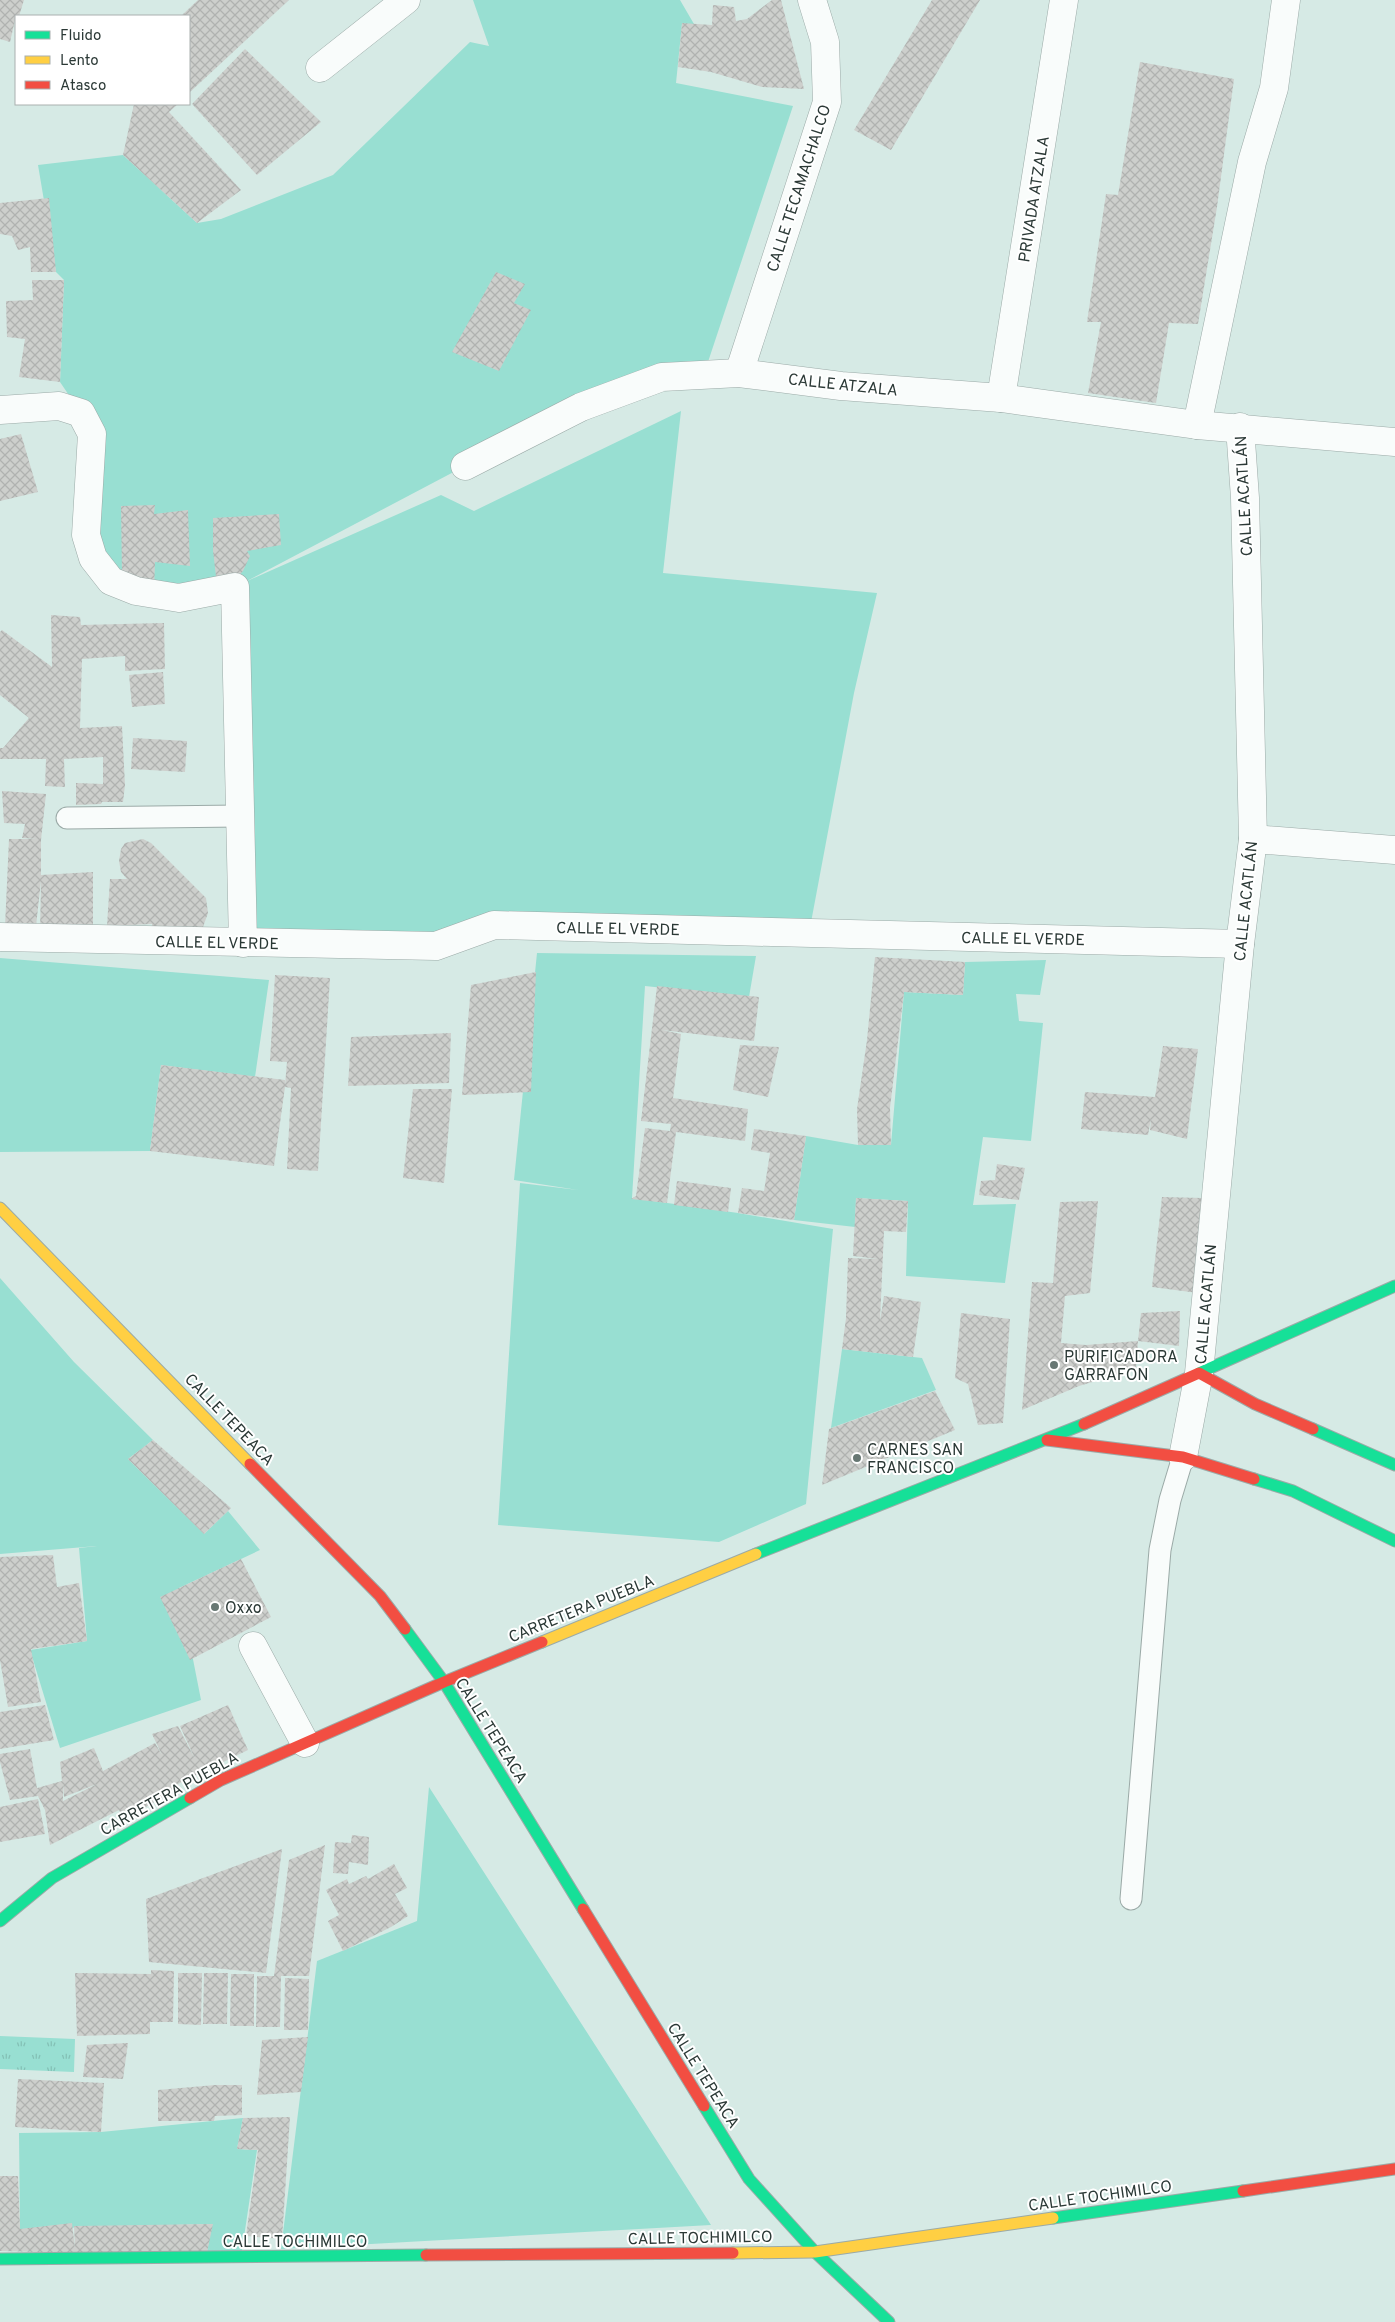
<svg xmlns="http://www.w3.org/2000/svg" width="1395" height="2322" viewBox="0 0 1395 2322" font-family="Overpass,sans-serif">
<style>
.grass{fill:#98dfd2}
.park{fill:url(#park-tufts)}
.building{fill:url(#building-cross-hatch);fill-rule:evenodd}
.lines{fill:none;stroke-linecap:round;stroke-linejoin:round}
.lane-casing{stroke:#9baaa7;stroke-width:23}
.street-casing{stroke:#9baaa7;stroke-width:29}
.fast-casing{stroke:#9baaa7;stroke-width:13}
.slow-casing{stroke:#9baaa7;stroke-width:13}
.jam-casing{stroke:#9baaa7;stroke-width:13}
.lane{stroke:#f9fcfb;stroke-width:21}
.street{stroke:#f9fcfb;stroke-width:28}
.fast{stroke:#16e098;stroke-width:11}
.slow{stroke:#ffcf43;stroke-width:11}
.jam{stroke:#f24e42;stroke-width:11}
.poi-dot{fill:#677773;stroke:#fff;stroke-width:2}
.labels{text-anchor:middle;stroke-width:4;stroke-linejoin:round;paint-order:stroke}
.street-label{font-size:16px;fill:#2b3936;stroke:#fff}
.poi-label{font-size:16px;fill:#2b3936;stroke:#fff;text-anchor:start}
</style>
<defs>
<pattern id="park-tufts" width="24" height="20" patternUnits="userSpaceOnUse" patternTransform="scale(1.25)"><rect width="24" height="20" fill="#98dfd2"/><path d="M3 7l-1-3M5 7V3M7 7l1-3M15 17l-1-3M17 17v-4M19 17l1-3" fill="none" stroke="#83c0b5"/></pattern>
<pattern id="building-cross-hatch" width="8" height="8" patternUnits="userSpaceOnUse" patternTransform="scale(1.25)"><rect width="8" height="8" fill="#cdcfcc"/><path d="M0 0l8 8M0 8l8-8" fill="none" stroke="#b0b2b0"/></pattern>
</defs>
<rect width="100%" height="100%" fill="#d6eae5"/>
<!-- grass -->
<g class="grass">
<path d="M 473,0 L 680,0 L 694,24 L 682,24 L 676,83 L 793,106 L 704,374 L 465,466 L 245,582 L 441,495 L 474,511 L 681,411 L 663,573 L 877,593 L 854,693 L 809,933 L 494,925 L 448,943 L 243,943 L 235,587 L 136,591 L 86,535 L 81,413 L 60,382 L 64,280 L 56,272 L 38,165 L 123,155 L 197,223 L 221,219 L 333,175 L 470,42 L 489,46 Z"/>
<path d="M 537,953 L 756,956 L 749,997 L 645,986 L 632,1198 L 738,1213 L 833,1229 L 806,1504 L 719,1542 L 498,1525 L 520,1183 L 578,1190 L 514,1180 Z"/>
<path d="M 0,958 L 269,980 L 255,1077 L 161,1065 L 150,1151 L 0,1152 Z"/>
<path d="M 1046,960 L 1040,995 L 1016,994 L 1019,1021 L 1043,1023 L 1031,1141 L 983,1137 L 973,1205 L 1016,1204 L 1005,1283 L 906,1276 L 908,1201 L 856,1198 L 855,1227 L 794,1220 L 806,1136 L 858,1145 L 891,1145 L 904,992 L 963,995 L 965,962 Z"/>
<path d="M 0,1278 L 74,1362 L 153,1440 L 128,1459 L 204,1534 L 228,1511 L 260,1550 L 179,1588 L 201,1700 L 60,1748 L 30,1650 L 87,1641 L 79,1548 L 97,1546 L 0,1554 Z"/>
<path d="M 842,1349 L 922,1358 L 936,1390 L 831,1428 Z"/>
<path d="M 429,1787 L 711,2225 L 281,2249 L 317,1961 L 417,1921 Z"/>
<path d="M 243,2118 L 237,2149 L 257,2150 L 241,2257 L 206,2257 L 212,2224 L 20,2229 L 19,2133 L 101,2132 Z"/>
</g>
<!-- park -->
<path class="park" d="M 0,2036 L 75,2039 L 74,2072 L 0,2069 Z"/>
<!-- building -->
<g class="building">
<path d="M 0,0 L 24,0 L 19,16 L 16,16 L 10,42 L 0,39 Z"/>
<path d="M 198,0 L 289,0 L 189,93 L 189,16 L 181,16 Z"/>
<path d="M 772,0 L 781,0 L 804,89 L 762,87 L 711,72 L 678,67 L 682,23 L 712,25 L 713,5 L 734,7 L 736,21 L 747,19 Z"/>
<path d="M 932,0 L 980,0 L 891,150 L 854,130 Z"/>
<path d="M 245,49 L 321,122 L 257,175 L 192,104 Z"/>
<path d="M 1140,62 L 1234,79 L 1217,207 L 1198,324 L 1169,323 L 1156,403 L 1088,393 L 1101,322 L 1087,322 L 1106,194 L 1118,195 Z"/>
<path d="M 134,104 L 178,104 L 169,112 L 241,190 L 197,223 L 123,155 Z"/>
<path d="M 49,198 L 56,272 L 31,272 L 30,247 L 18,250 L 12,236 L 0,234 L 0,203 Z"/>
<path d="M 496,272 L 525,284 L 514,303 L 531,310 L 499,371 L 452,352 Z"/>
<path d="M 32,280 L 64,280 L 60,382 L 19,377 L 25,339 L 7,337 L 6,301 L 33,300 Z"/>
<path d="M 21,434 L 38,492 L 0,501 L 0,439 Z"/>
<path d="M 155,505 L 154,514 L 188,510 L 190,566 L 155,562 L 154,594 L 122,579 L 121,506 Z"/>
<path d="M 279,514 L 281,545 L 247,551 L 250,556 L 243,571 L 234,581 L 217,585 L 213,551 L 213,518 Z"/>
<path d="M 51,615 L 80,617 L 81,625 L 164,623 L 165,669 L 125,671 L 125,656 L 82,659 L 80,728 L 122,726 L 125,785 L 123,802 L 102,802 L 101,804 L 76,805 L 76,783 L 103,784 L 103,757 L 64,759 L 65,787 L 45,786 L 46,759 L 0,759 L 0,748 L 3,748 L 29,718 L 0,695 L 0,632 L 2,630 L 52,667 Z"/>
<path d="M 163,672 L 165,704 L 132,707 L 129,675 Z"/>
<path d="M 133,738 L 187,741 L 185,772 L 131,769 Z"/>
<path d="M 2,791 L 46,794 L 41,840 L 41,875 L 93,872 L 93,934 L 40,932 L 41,881 L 36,926 L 5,926 L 9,839 L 36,839 L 22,838 L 25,824 L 4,823 Z"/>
<path d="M 143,839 L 151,843 L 206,898 L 208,913 L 203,927 L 194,932 L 151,941 L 152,924 L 107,926 L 110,879 L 127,879 L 121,872 L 119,861 L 121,849 L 125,843 Z"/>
<path d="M 875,957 L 965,962 L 963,995 L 904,992 L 890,1108 L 891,1145 L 858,1145 L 857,1109 L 867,1040 Z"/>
<path d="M 536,972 L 531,1092 L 462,1095 L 471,985 Z"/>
<path d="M 275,975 L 330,978 L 318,1171 L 287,1169 L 291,1088 L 285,1087 L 274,1166 L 150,1151 L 161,1065 L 285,1080 L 285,1085 L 287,1062 L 270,1061 Z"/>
<path d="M 657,986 L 759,997 L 754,1041 L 662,1030 L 681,1034 L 673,1098 L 748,1109 L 745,1141 L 676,1132 L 667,1203 L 631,1199 L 636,1196 L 645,1128 L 670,1131 L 671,1124 L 641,1121 Z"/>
<path d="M 451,1033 L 449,1083 L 348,1086 L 351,1037 Z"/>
<path d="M 740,1045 L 779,1047 L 768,1097 L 733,1090 Z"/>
<path d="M 1163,1046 L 1198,1049 L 1187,1139 L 1150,1130 L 1151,1119 L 1148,1135 L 1081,1129 L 1085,1092 L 1155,1097 Z"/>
<path d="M 413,1089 L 452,1089 L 444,1183 L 403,1178 Z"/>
<path d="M 754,1129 L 806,1136 L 794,1220 L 738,1213 L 742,1188 L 764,1191 L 770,1153 L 751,1150 Z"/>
<path d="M 997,1164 L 1025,1168 L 1019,1200 L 979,1195 L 981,1181 L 995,1180 Z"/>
<path d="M 677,1181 L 731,1188 L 728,1212 L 674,1205 Z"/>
<path d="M 1162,1197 L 1203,1198 L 1198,1293 L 1152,1287 Z"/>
<path d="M 856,1198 L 908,1201 L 906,1232 L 884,1231 L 880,1321 L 884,1296 L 921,1302 L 913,1357 L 842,1349 L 846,1318 L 848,1258 L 878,1259 L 853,1256 Z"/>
<path d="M 1098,1201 L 1090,1293 L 1065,1296 L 1061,1343 L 1086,1345 L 1138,1341 L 1136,1369 L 1079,1386 L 1022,1410 L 1032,1282 L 1053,1283 L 1060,1202 Z"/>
<path d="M 1180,1311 L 1179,1346 L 1138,1341 L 1141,1313 Z"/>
<path d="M 961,1313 L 1010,1319 L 1003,1423 L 978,1425 L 968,1384 L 955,1378 Z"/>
<path d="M 935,1391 L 955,1430 L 822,1485 L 829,1429 Z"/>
<path d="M 153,1440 L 231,1508 L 204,1534 L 128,1459 Z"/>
<path d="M 53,1555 L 57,1587 L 79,1583 L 87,1641 L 31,1649 L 41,1702 L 8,1707 L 0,1660 L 0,1557 Z"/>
<path d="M 241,1559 L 271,1617 L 190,1660 L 160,1597 Z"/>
<path d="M 45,1705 L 54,1740 L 0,1749 L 0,1712 Z"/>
<path d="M 228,1705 L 248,1750 L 178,1784 L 180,1788 L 124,1819 L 119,1810 L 50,1845 L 45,1810 L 38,1796 L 10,1800 L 0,1762 L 0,1754 L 30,1749 L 37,1788 L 62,1781 L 60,1762 L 94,1748 L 103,1771 L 155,1743 L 162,1755 L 152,1734 L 178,1726 L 195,1759 L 180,1726 ZM 63,1784 L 64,1797 L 97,1784 L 63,1801 Z"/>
<path d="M 38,1799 L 45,1834 L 0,1842 L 0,1807 Z"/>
<path d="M 352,1835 L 369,1837 L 368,1865 L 349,1862 L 348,1874 L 333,1873 L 335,1842 L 351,1843 Z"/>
<path d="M 325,1845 L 309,1976 L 281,1976 L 280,2027 L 256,2027 L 257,1976 L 274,1976 L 289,1860 Z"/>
<path d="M 282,1849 L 266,1973 L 149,1962 L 146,1899 Z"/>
<path d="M 394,1864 L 407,1888 L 395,1894 L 408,1916 L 391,1927 L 343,1951 L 328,1921 L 339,1915 L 326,1890 L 347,1879 L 349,1884 L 366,1876 L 368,1879 Z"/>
<path d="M 151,1970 L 174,1971 L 173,2022 L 150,2022 L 150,2034 L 77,2036 L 75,1973 L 151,1974 Z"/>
<path d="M 178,1973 L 202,1973 L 201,2025 L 178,2024 Z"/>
<path d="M 204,1973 L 228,1973 L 227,2024 L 203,2024 Z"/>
<path d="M 231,1974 L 254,1974 L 254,2026 L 230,2026 Z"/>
<path d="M 285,1978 L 309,1979 L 308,2030 L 284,2030 Z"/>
<path d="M 308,2037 L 301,2092 L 257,2095 L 262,2040 Z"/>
<path d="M 128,2043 L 123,2079 L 83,2077 L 87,2045 Z"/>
<path d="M 18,2079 L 104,2083 L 101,2132 L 15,2127 Z"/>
<path d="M 215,2085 L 242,2085 L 242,2115 L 215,2116 L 214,2121 L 158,2121 L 158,2090 Z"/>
<path d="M 290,2117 L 282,2239 L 246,2236 L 258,2150 L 237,2149 L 243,2118 Z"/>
<path d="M 0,2176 L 18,2176 L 20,2229 L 72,2223 L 75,2248 L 74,2226 L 213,2224 L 206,2257 L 0,2251 Z"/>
</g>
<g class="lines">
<defs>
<g id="lane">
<path d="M 67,818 L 240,816"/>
<path d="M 1131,1899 L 1160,1550 L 1170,1500 L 1183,1457"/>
</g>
<g id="street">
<path d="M 320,68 L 406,0"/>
<path d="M 739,373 L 827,102 L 825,42 L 812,0"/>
<path d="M 1001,398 L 1064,0"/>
<path d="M 0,410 L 59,406 L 81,413 L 92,434 L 86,535 L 93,558 L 111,581 L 136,591 L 179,598 L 235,587 L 243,943"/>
<path d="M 1197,425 L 1252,162 L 1274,88 L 1286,0"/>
<path d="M 465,466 L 581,407 L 662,377 L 739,373 L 841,386 L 1001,398 L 1197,425 L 1395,442"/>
<path d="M 1253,839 L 1395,850"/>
<path d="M 0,937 L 436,946 L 494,925 L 1240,944"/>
<path d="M 1183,1457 L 1199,1373 L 1240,944 L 1253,839 L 1245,498 L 1240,427"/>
<path d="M 253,1646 L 305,1743"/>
</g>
<g id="fast">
<path d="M 1199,1373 L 1395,1286"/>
<path d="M 1313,1429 L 1395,1465"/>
<path d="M 1254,1479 L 1293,1491 L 1395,1541"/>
<path d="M 756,1554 L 1084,1424"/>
<path d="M 405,1629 L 444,1682 L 583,1909"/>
<path d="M 0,1921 L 52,1878 L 190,1798"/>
<path d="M 704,2106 L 749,2179 L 815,2252 L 889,2322"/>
<path d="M 1053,2218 L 1243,2191"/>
<path d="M 0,2259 L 426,2255"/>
</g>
<g id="slow">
<path d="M 0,1208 L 250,1464"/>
<path d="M 542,1642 L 756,1554"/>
<path d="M 733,2253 L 815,2252 L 1053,2218"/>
</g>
<g id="jam">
<path d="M 1084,1424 L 1199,1373 L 1255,1404 L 1313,1429"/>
<path d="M 1047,1440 L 1183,1457 L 1254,1479"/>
<path d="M 250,1464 L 380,1596 L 405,1629"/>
<path d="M 190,1798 L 221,1780 L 444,1682 L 542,1642"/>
<path d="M 583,1909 L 704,2106"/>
<path d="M 1243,2191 L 1395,2169"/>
<path d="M 426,2255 L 733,2253"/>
</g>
</defs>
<!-- lane casing -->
<use href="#lane" class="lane-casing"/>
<!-- street casing -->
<use href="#street" class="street-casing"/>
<!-- fast casing -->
<use href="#fast" class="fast-casing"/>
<!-- slow casing -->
<use href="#slow" class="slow-casing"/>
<!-- jam casing -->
<use href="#jam" class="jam-casing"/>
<!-- lane -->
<use href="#lane" class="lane"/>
<!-- street -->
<use href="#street" class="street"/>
<!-- fast -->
<use href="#fast" class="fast"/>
<!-- slow -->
<use href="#slow" class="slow"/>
<!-- jam -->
<use href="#jam" class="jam"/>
</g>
<!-- markers -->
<g class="poi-dot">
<circle cx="1054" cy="1365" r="5"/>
<circle cx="857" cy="1458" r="5"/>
<circle cx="215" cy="1607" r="5"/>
</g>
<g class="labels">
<!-- street labels -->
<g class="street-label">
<text transform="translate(798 188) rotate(-72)" y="6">CALLE TECAMACHALCO</text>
<text transform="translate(1033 199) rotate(-81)" y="6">PRIVADA ATZALA</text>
<text transform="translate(843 384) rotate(6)" y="6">CALLE ATZALA</text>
<text transform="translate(1243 496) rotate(-93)" y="6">CALLE ACATLÁN</text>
<text transform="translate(1245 901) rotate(-84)" y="6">CALLE ACATLÁN</text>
<text transform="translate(618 928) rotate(1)" y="6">CALLE EL VERDE</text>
<text transform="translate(1023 938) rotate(1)" y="6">CALLE EL VERDE</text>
<text transform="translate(217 942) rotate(1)" y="6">CALLE EL VERDE</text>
<text transform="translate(1205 1304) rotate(-85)" y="6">CALLE ACATLÁN</text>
<text transform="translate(230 1419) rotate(46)" y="6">CALLE TEPEACA</text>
<text transform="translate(581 1608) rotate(-22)" y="6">CARRETERA PUEBLA</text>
<text transform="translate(492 1730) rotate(58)" y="6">CALLE TEPEACA</text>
<text transform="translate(169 1793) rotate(-29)" y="6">CARRETERA PUEBLA</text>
<text transform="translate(704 2075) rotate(58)" y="6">CALLE TEPEACA</text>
<text transform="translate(1100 2195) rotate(-8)" y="6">CALLE TOCHIMILCO</text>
<text transform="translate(700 2237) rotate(-1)" y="6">CALLE TOCHIMILCO</text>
<text x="295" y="2247">CALLE TOCHIMILCO</text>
</g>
<!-- poi labels -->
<g class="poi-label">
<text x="1064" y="1362">PURIFICADORA<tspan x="1064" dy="18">GARRAFON</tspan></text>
<text x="867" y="1455">CARNES SAN<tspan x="867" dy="18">FRANCISCO</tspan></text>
<text x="225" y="1613">Oxxo</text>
</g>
</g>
<!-- legend -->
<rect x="15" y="15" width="175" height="90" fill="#ffffff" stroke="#aab0af"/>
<rect x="25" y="31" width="25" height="8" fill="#16e098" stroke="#aab0af"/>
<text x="60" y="40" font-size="15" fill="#2b3936">Fluido</text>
<rect x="25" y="56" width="25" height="8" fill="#ffcf43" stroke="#aab0af"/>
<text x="60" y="65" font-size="15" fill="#2b3936">Lento</text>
<rect x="25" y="81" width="25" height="8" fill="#f24e42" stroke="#aab0af"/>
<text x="60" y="90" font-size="15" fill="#2b3936">Atasco</text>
</svg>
